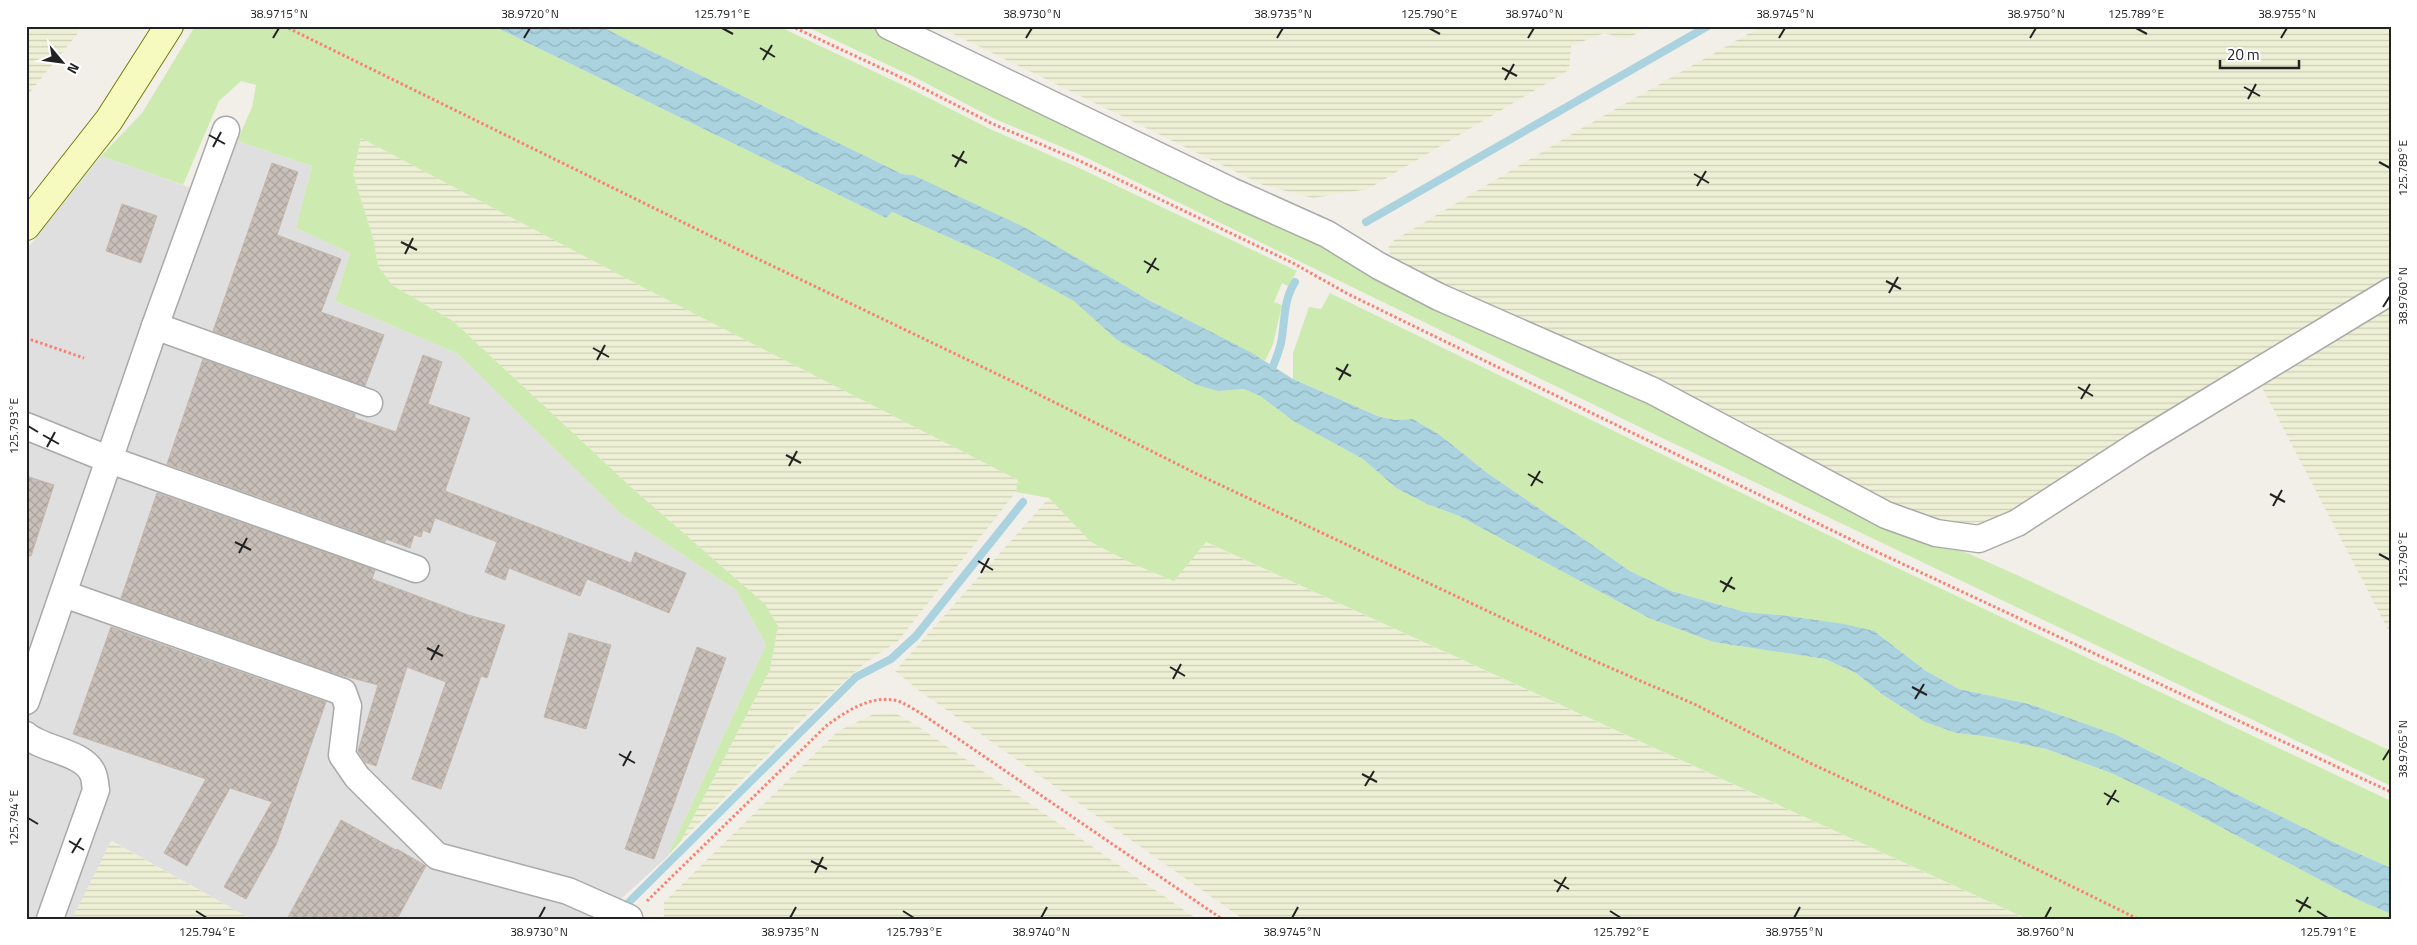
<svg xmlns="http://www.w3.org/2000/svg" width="2417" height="945" viewBox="0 0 2417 945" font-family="'Titillium Web',sans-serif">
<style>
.residential{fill:#e0dfdf}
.farmland{fill:url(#farmland-rules)}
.grass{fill:#cdebb0}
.water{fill:url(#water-waves)}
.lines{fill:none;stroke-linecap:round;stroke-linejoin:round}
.stream{stroke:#aad3df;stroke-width:8}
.building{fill:url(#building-cross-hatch);stroke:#c4b6ab}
.minor-casing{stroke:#a9a9a9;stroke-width:29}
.secondary-casing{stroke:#707d05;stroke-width:30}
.path{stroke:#fa8072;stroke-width:3;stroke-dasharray:2.5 2.5;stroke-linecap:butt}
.minor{stroke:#fff;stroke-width:26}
.secondary{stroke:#f7fabf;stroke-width:28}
.ticks{fill:none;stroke:#222;stroke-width:2}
.neatline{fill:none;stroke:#222;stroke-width:2}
.ticks-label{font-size:12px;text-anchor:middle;fill:#222}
</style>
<defs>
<pattern id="farmland-rules" width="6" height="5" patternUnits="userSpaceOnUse" patternTransform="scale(1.25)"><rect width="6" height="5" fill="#eef0d5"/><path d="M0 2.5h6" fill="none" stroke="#ccceb7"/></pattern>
<pattern id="water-waves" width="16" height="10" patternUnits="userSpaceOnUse" patternTransform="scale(1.25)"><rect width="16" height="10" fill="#aad3df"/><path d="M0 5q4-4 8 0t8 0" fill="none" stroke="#92b5bf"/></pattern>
<pattern id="building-cross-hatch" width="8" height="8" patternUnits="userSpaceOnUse" patternTransform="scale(1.25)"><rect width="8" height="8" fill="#c7bfb8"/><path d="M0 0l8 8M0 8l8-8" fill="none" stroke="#aba49e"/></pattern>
</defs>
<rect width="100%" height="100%" fill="#f2efe9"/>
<!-- residential -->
<path class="residential" d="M 237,141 L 312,166 L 296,228 L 350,253 L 335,301 L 458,354 L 621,514 L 736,590 L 766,645 L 667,857 L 599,919 L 251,919 L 112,841 L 72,919 L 26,919 L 26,250 L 101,156 L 213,196 Z"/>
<!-- farmland -->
<g class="farmland">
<path d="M 26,26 L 80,26 L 78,33 L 26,97 Z"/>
<path d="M 937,26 L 1649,26 L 1627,39 L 1604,33 L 1571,46 L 1569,70 L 1368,189 L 1313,198 L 1263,185 Z"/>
<path d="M 1762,26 L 2391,26 L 2391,281 L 2022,509 L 1982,522 L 1939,524 L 1893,509 L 1446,288 L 1397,262 L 1390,254 L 1388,248 L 1393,241 L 1582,128 Z"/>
<path d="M 361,138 L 658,295 L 1018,480 L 1016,492 L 898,641 L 865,663 L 807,715 L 681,841 L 770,670 L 778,626 L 765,604 L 632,488 L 453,321 L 392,285 L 378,266 L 374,241 L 353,174 Z"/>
<path d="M 2391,300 L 2391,635 L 2259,382 Z"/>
<path d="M 1049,498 L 1091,542 L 1131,563 L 1174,581 L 1205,542 L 2026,919 L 1243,919 L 921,692 L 895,671 Z"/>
<path d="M 895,713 L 916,725 L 1197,919 L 664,919 L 664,902 L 838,731 L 874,714 Z"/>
<path d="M 111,841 L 251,919 L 72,919 Z"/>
</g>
<!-- grass -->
<g class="grass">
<path d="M 195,26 L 493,26 L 886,218 L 892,212 L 997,259 L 1075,301 L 1117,340 L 1218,391 L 1244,389 L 1260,396 L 1295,422 L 1363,459 L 1396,488 L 1427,504 L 1459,516 L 1649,618 L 1713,642 L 1825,659 L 1856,673 L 1883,695 L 1925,722 L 1956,733 L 1990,737 L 2046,749 L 2111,773 L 2179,805 L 2354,898 L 2391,914 L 2391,919 L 2027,919 L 1206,542 L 1174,581 L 1131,563 L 1091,542 L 1049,498 L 1016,492 L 1018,480 L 658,295 L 361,138 L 353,174 L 374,241 L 378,266 L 392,285 L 453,321 L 632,488 L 765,604 L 778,626 L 770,670 L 681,841 L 667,857 L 766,645 L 736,590 L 621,514 L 458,354 L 335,301 L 350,253 L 296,228 L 312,166 L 237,141 L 252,107 L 256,85 L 241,81 L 219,101 L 183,185 L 101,156 L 142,113 Z"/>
<path d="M 600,26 L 778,26 L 909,88 L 990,129 L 1077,167 L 1297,271 L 1288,286 L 1282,283 L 1274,302 L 1282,305 L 1273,344 L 1265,361 L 913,175 L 902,174 Z"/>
<path d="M 805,26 L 876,26 L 1931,537 L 2017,575 L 2391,751 L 2391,786 L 1652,433 L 1083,156 L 995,119 L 916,78 Z"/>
<path d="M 1330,293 L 1855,548 L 2391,801 L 2391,868 L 2335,843 L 2117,735 L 2029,704 L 1959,689 L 1926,671 L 1874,631 L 1781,615 L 1745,612 L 1671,591 L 1630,571 L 1486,472 L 1440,435 L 1413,419 L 1396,420 L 1380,417 L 1293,379 L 1293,353 L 1309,307 L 1321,309 Z"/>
</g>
<!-- water -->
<path class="water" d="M 493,26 L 600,26 L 902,174 L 913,175 L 1022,226 L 1149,300 L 1252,353 L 1293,379 L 1380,417 L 1396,420 L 1413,419 L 1440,435 L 1486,472 L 1630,571 L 1671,591 L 1745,612 L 1781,615 L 1844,624 L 1874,631 L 1926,671 L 1959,689 L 2029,704 L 2117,735 L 2335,843 L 2391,868 L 2391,914 L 2354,898 L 2179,805 L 2111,773 L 2046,749 L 1990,737 L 1956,733 L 1925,722 L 1883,695 L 1856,673 L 1825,659 L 1713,642 L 1649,618 L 1459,516 L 1427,504 L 1396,488 L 1363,459 L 1295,422 L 1260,396 L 1244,389 L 1218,391 L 1197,385 L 1117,340 L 1074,301 L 997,259 L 892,212 L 886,218 Z"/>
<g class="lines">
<!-- stream -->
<g class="stream">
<path d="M 1366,222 L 1708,26"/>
<path d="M 1273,366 C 1276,359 1279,351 1281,343 C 1285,323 1283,300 1295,282"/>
<path d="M 621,910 L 856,677 L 891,659 L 916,636 L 1023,502"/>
</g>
</g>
<!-- building -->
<g class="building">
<path d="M 272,163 L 298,172 L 277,235 L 341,259 L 321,312 L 384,335 L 365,386 L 213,331 Z"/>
<path d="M 122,204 L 157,216 L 141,263 L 106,251 Z"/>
<path d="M 423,355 L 442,362 L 428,404 L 470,418 L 445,491 L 631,563 L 635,552 L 686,573 L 669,613 L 587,579 L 580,596 L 509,568 L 505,580 L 485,572 L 497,542 L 435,518 L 430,533 L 423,530 L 421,537 L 414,535 L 410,548 L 386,539 L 385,542 L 167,464 L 203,359 L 355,414 L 355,418 L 396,432 Z"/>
<path d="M 26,476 L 54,485 L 31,556 L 26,556 Z"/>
<path d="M 157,493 L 375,570 L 372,579 L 468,615 L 505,625 L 487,678 L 481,676 L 441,789 L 412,779 L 446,682 L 407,667 L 376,766 L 365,762 L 358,751 L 378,685 L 337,674 L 121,598 Z"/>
<path d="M 111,627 L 326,702 L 276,845 L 246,899 L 224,887 L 272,802 L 230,788 L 187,866 L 164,853 L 206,779 L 73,734 Z"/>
<path d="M 569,633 L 611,645 L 586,729 L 544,717 Z"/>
<path d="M 697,647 L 726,658 L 654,859 L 625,849 Z"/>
<path d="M 341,820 L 396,850 L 397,849 L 426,866 L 397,919 L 287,919 Z"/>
</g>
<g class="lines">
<defs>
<g id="minor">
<path d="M 889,26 L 1231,191 L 1327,234 L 1379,266 L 1439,297 L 1653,391 L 1886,515 L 1936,533 L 1979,539 L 2017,523 L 2139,444 L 2391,291"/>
<path d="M 155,326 L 369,403"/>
<path d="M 26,426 L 110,460 L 416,569"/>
<path d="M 64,594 L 343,692 L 348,706 L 342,755 L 357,777 L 437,856 L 568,891 L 629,918"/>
<path d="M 26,701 L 155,326 L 226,130"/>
<path d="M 26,735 C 43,750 85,752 93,774 C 95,778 95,785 96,790 L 50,919"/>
</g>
<path id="secondary" d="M 26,226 L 109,120 L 169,26"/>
</defs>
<!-- minor casing -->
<use href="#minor" class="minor-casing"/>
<!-- secondary casing -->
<use href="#secondary" class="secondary-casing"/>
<!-- path -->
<g class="path">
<path d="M 284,26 L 731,246 L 1022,386 L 1197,474 L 1583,656 L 1694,704 L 1810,763 L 2012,857 L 2138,919"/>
<path d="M 791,26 L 913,83 L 993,124 L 1080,161 L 1293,263 L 1348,294 L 1860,544 L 2391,792"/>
<path d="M 26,338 L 84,358"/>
<path d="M 647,901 L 826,726 C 847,711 871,694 898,701 C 906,704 915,710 922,714 L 1222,919"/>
</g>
<!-- minor -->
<use href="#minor" class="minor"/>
<!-- secondary -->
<use href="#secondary" class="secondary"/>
</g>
<!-- ticks -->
<path class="ticks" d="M 722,28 L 733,34M 1429,28 L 1440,34M 2136,28 L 2147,34M 273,38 L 279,28M 524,38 L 530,28M 1026,38 L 1032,28M 1277,38 L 1283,28M 1528,38 L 1534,28M 1779,38 L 1785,28M 2030,38 L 2036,28M 2281,38 L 2287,28M 760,48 L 775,57M 763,60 L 772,45M 1502,68 L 1517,76M 1505,80 L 1514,64M 2244,87 L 2260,96M 2248,99 L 2256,84M 209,135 L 225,144M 213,147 L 221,132M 952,155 L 967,163M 2379,162 L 2390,168M 955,167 L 964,151M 1694,174 L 1709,183M 1697,186 L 1706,171M 401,242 L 417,250M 405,254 L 413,238M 1144,261 L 1159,270M 1147,273 L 1156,258M 1886,281 L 1901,289M 1889,293 L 1898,277M 2383,307 L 2390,296M 593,348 L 609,357M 597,360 L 605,345M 1336,368 L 1351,376M 1339,380 L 1348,364M 2078,387 L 2093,396M 2081,399 L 2090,384M 28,426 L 38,432M 43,435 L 59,444M 47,447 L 55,432M 786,455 L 801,463M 789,466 L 797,451M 1528,474 L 1543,483M 1531,486 L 1540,471M 2270,494 L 2285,502M 2273,506 L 2282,490M 235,542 L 251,550M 239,553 L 247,538M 2379,554 L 2390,560M 978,561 L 993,570M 981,573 L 989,558M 1720,581 L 1735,589M 1723,592 L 1732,577M 427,648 L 443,656M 431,660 L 439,645M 1170,667 L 1185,676M 1173,679 L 1181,664M 1912,687 L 1927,695M 1915,699 L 1924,684M 619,754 L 635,763M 2383,760 L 2390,749M 623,766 L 631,751M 1362,774 L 1377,782M 1365,786 L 1374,771M 2104,793 L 2119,802M 2107,805 L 2116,790M 28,818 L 38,824M 69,841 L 84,850M 72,853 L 81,838M 811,861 L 827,869M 815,873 L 823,857M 1554,880 L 1569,889M 1557,892 L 1566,877M 2296,900 L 2311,908M 196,911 L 207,918M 903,911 L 914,918M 1610,911 L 1621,918M 2317,911 L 2328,918M 2299,912 L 2308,897M 539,918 L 545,907M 790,918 L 796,907M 1041,918 L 1047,907M 1292,918 L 1298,907M 1794,918 L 1800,907M 2045,918 L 2051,907"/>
<!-- border -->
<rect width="2417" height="945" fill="none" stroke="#ffffff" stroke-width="55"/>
<!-- north arrow -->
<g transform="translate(62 62) rotate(119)" stroke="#ffffff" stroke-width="4" paint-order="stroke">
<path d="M0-4L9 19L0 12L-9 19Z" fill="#222222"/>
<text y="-8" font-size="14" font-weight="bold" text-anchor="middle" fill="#222222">N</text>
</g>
<!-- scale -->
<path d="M2220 60v8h79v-8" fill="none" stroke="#222222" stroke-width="2.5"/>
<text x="2227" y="60" font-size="15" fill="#222222" stroke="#ffffff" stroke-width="4" paint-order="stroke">20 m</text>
<rect x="28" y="28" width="2362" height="890" class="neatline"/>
<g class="ticks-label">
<text x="279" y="18">38.9715°N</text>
<text x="530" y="18">38.9720°N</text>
<text x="722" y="18">125.791°E</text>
<text x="1032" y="18">38.9730°N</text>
<text x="1283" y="18">38.9735°N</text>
<text x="1429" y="18">125.790°E</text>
<text x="1534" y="18">38.9740°N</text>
<text x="1785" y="18">38.9745°N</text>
<text x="2036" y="18">38.9750°N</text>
<text x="2136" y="18">125.789°E</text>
<text x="2287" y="18">38.9755°N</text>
<text transform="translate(2403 168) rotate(-90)" y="4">125.789°E</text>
<text transform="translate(2403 296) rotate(-90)" y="4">38.9760°N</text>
<text transform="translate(14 426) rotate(-90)" y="4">125.793°E</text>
<text transform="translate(2403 560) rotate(-90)" y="4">125.790°E</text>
<text transform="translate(2403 749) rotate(-90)" y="4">38.9765°N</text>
<text transform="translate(14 818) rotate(-90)" y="4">125.794°E</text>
<text x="207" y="936">125.794°E</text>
<text x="539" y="936">38.9730°N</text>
<text x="790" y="936">38.9735°N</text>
<text x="914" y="936">125.793°E</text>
<text x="1041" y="936">38.9740°N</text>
<text x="1292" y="936">38.9745°N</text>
<text x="1621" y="936">125.792°E</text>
<text x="1794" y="936">38.9755°N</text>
<text x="2045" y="936">38.9760°N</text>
<text x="2328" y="936">125.791°E</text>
</g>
</svg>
